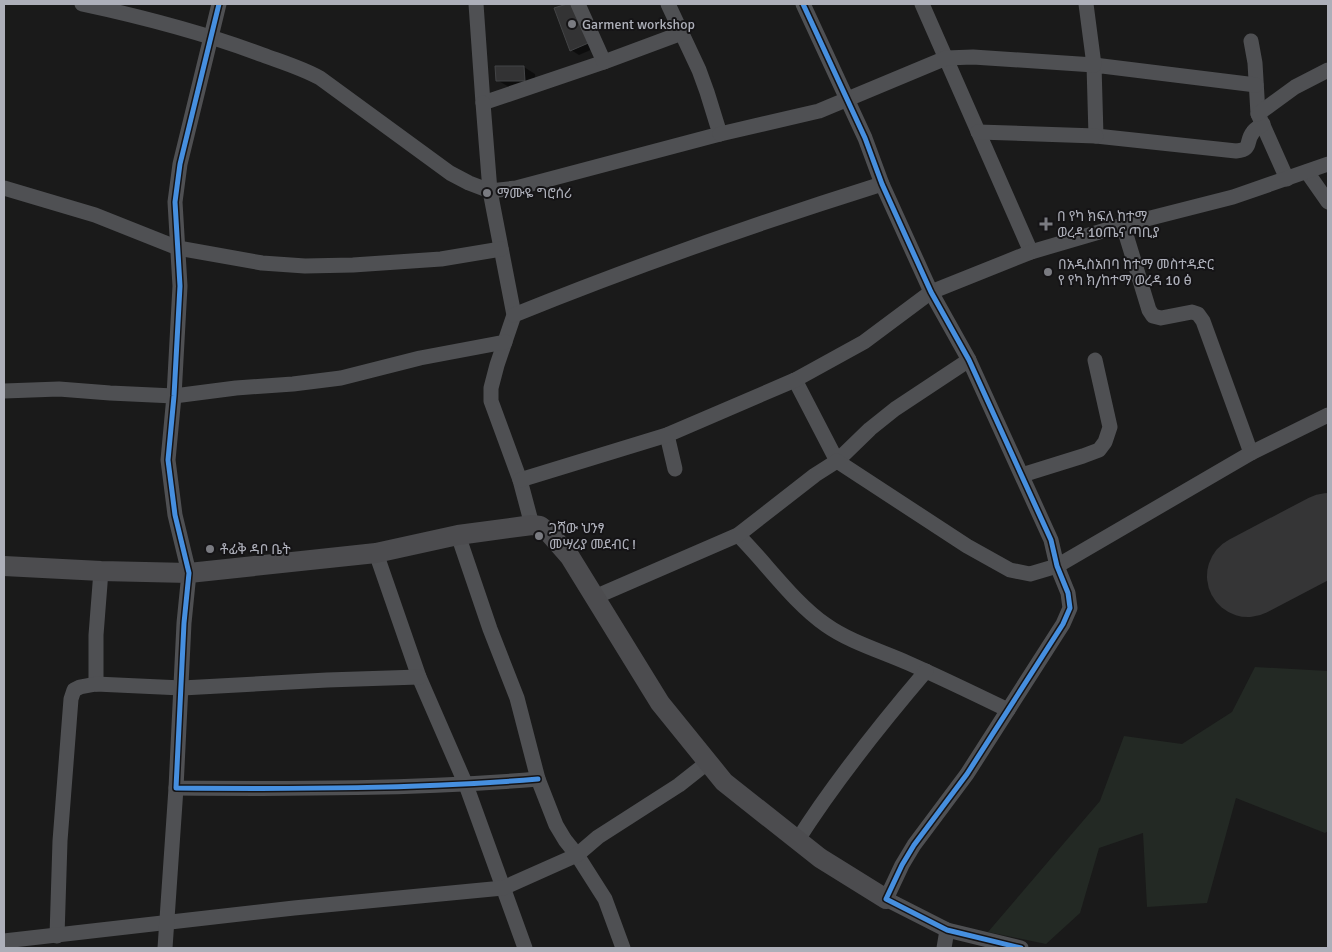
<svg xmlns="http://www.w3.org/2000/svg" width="1332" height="952" viewBox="0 0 1332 952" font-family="Signika,'Noto Sans Ethiopic',sans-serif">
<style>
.green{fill:#232924}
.shadow{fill:#0007}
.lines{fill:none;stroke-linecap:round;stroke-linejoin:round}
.runway{stroke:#353536;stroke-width:82}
.building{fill:#333334;stroke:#434446}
.minor{stroke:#4f5053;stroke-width:15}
.major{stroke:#4c4c4f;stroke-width:20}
.cycleway-casing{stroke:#151416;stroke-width:8}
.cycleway{stroke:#468fdf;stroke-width:5}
.poi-dot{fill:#7a7b81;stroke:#151416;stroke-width:2}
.labels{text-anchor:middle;stroke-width:4;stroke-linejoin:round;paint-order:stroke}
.poi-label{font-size:14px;fill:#adafb9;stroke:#151416;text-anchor:start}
</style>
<rect width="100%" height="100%" fill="#1a1a1a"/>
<!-- green -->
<path class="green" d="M 1255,667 L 1328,671 L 1328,831 L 1325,833 L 1236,798 L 1207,903 L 1147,907 L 1143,833 L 1099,848 L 1080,913 L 1046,944 L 988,932 L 1100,801 L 1124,736 L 1182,744 L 1232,712 Z"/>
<!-- shadow -->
<g class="shadow">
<path d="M 568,4 L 577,4 L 600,46 L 579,55 L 571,50 L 556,8 Z"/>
<path d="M 524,67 L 535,74 L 536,87 L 509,87 L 497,80 Z"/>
</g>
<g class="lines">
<!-- runway -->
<path class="runway" d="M 1248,576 L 1328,534"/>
</g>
<!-- building -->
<g class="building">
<path d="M 567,4 L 575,4 L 593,41 L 570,51 L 554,8 Z"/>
<path d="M 495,66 L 524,66 L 525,81 L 496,81 Z"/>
</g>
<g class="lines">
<!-- minor -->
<g class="minor">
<path d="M 82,4 C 143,17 204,33 263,55 C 282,62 302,68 320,78 L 450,173 L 469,183 L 490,191 L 516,188 L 720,134 L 707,92 L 699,70 L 668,4"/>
<path d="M 219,4 L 180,164 L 175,202 L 180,286 L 174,396 L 168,460 L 175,515 L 189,573 L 184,623 L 176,788 C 296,789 418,789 538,779"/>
<path d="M 476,4 L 483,103 L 604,62 L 682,33"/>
<path d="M 578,4 L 604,62"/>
<path d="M 803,4 L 865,138 L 882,184 L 931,292 L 969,360 L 1051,540 L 1057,566 L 1068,593 L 1070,608 L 1063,624 L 967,774 L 914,845 L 902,865 L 886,899 L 947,930 L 1021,948"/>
<path d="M 922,4 L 1031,252"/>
<path d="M 1251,41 L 1255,63 L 1258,114 L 1287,179"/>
<path d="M 1256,85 L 1094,65 L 1096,136 L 1236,151 C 1253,149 1245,142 1253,132 C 1255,129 1260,126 1263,124"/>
<path d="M 483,103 L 490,191 L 514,315 L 497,365 L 491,388 L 491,401 L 520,480 L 532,525"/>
<path d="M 1258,114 L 1295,87 L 1328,70"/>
<path d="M 978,132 L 1096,136"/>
<path d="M 720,134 L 819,111 L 946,58 L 973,57 L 1094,65 L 1086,4"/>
<path d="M 1307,172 L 1328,202"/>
<path d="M 4,188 L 95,215 L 178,248 L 262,263 L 305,266 L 353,265 L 441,259 L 501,249"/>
<path d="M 1123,225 L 1149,310 L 1153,316 L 1161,318 L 1192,312 L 1198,314 L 1203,321 L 1251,453"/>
<path d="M 514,315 C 635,266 758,223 882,184"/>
<path d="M 795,380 L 837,461 L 870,429 L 895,409 L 969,360"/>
<path d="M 4,391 L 59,389 L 110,393 L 174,396 L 236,388 L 293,384 L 341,378 L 420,358 L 505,342"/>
<path d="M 667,435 L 675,469"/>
<path d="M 1022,475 L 1083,456 L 1099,450 L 1105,442 L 1110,427 L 1095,360"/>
<path d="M 520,480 L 667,435 L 795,380 L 864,342 L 931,292 L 1031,252 L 1123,225 L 1233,197 L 1328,164"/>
<path d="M 458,535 L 490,629 L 517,698 L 538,779 L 556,825 L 565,840 L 577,855 L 605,899 L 623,948"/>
<path d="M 738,535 C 767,564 793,602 826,625 C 850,642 881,651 908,663 C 942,678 975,694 1008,710"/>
<path d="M 376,553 L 419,677 L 466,785 L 525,948"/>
<path d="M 595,597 L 738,535 L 815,475 L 837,461 L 967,546 L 1010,570 L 1030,574 L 1057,566 L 1251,453 L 1328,415"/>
<path d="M 96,684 L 96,635 L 101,571"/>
<path d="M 797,841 C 835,781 880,725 926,671"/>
<path d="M 57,936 L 60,841 L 71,699 L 74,690 L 80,687 L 96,684 L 182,688 L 327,680 L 419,677"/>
<path d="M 4,941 L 294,908 L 503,888 L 577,855 L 598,837 L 679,785 L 708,762"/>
<path d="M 165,948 L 176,788"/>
<path d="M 944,948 L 947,930"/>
</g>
<!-- major -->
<path class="major" d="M 4,566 L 101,571 L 189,573 L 376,553 L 458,535 L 532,525 L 540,526 L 549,533 L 570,557 L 660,703 L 724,782 L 820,858 L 886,899"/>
<defs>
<g id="cycleway">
<path d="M 219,4 L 180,164 L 175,202 L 180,286 L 174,396 L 168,460 L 175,515 L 189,573 L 184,623 L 176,788 C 296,789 418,789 538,779"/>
<path d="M 803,4 L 865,138 L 882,184 L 931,292 L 969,360 L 1051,540 L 1057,566 L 1068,593 L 1070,608 L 1063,624 L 967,774 L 914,845 L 902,865 L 886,899 L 947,930 L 1021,948"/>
</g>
</defs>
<!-- cycleway casing -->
<use href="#cycleway" class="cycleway-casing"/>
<!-- cycleway -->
<use href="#cycleway" class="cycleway"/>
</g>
<!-- markers -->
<g class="poi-dot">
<circle cx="572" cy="24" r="5"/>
<circle cx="487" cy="193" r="5"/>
<path d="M1043.5 216.5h5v5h5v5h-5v5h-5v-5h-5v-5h5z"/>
<circle cx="1048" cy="272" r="5"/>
<circle cx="539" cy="536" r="5"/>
<circle cx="210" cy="549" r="5"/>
</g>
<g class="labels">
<!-- poi labels -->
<g class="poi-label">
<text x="582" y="29">Garment workshop</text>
<text x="497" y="198">ማሙዬ ግሮሰሪ</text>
<text x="1057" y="221">በ የካ ክፍለ ከተማ<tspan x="1057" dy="16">ወረዳ 10ጤና ጣቢያ</tspan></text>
<text x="1058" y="269">በአዲስአበባ ከተማ መስተዳድር<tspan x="1058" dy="16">የ የካ ክ/ከተማ ወረዳ 10 ፅ</tspan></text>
<text x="549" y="533">ጋሻው ህንፃ<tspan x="549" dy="16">መሣሪያ መደብር !</tspan></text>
<text x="220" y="554">ቶፊቅ ዳቦ ቤት</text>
</g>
</g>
<!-- border -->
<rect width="1332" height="952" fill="none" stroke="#adafb9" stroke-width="10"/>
</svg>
